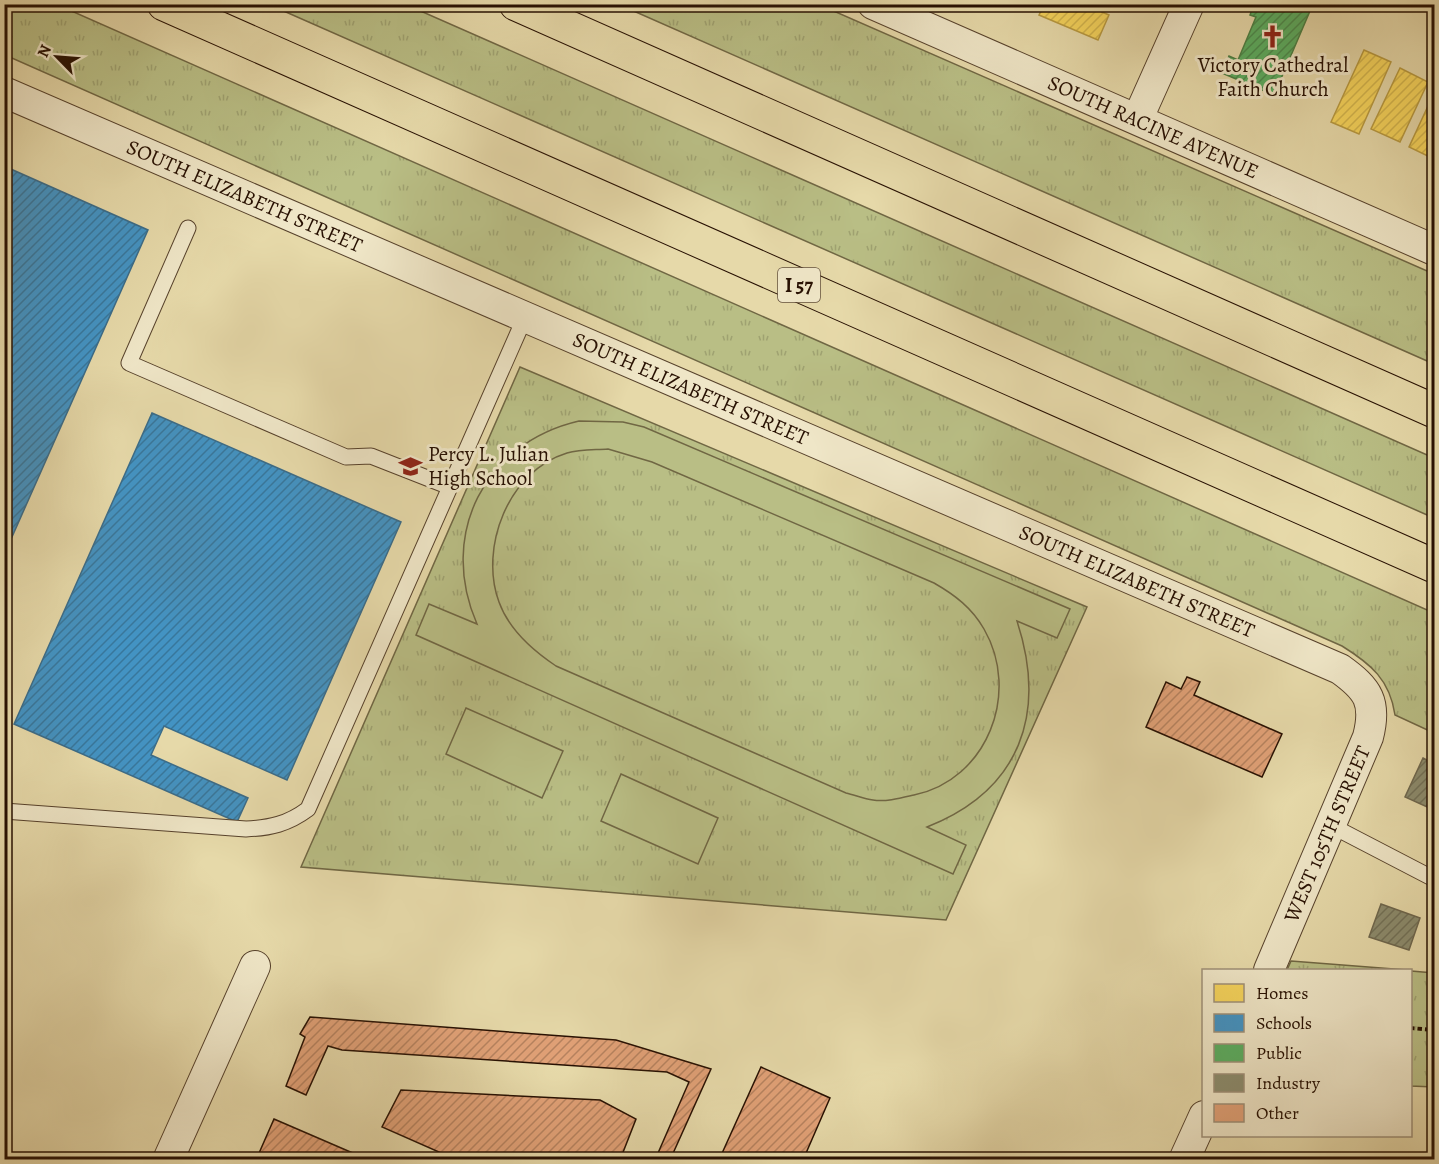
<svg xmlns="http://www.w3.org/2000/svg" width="1439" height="1164" viewBox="0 0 1439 1164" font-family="Alegreya,serif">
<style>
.grass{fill:url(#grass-tufts);stroke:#706744;stroke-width:1.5}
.garden{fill:#b9be85;stroke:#706744;stroke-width:1.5;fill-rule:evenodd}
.homes{fill:url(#homes-hatch);stroke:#b89a41;stroke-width:1.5}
.schools{fill:url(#schools-hatch);stroke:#3b6c89;stroke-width:1.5}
.public{fill:url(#public-hatch);stroke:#4b7f44;stroke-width:1.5}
.industry{fill:url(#industry-hatch);stroke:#6e674e;stroke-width:1.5}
.building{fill:url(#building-hatch);stroke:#271002;stroke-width:1.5}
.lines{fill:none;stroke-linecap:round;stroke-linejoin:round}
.lane-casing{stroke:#57422c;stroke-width:17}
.street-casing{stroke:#57422c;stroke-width:32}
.highway-casing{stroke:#271002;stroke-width:35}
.path{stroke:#271002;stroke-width:4;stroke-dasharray:4.5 3;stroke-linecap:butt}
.lane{stroke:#efe6c7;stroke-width:15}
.street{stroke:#efe6c7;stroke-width:30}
.highway{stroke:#e6d9a9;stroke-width:33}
.labels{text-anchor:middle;stroke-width:6;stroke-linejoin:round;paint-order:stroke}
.shield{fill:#efe6c7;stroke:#63503d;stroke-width:1.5}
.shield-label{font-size:20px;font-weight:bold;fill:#271002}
.poi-label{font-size:21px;fill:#271002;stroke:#efe6c7}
.street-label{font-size:21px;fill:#271002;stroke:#efe6c7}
</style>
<defs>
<pattern id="grass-tufts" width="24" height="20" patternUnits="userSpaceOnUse" patternTransform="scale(1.5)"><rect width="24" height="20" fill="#b9be85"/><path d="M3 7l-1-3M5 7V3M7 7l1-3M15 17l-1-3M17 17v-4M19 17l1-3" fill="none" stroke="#9fa271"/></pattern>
<pattern id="homes-hatch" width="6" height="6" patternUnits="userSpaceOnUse" patternTransform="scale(1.5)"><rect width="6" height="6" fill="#f6d55c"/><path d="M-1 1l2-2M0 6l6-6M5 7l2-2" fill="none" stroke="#d3b64e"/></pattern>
<pattern id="schools-hatch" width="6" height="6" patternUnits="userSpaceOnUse" patternTransform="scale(1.5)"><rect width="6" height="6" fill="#4393c3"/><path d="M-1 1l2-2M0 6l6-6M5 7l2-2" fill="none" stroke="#38779c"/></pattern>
<pattern id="public-hatch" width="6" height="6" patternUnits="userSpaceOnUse" patternTransform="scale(1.5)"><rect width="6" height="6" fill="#5aae61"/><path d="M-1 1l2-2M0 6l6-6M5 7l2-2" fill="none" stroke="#4a8c4e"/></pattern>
<pattern id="industry-hatch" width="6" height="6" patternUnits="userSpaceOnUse" patternTransform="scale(1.5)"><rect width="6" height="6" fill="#8c8c6e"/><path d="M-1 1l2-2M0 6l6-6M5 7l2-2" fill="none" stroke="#727158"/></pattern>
<pattern id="building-hatch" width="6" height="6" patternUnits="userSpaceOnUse" patternTransform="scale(1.5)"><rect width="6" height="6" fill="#e1a177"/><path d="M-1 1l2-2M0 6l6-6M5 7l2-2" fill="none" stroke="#b6825f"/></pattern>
</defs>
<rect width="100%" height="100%" fill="#e6d9a9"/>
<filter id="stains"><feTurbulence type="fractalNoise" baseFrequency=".00333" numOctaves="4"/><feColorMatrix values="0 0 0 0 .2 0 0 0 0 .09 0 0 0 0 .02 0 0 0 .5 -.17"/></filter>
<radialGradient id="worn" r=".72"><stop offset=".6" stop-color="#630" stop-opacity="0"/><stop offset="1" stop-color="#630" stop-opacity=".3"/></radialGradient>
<!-- grass -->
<g class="grass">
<path d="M 5,4 L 58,5 L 1434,613 L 1434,733 L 1395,715 C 1390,680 1371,664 1342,646 L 5,55 Z"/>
<path d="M 270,5 L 407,5 L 1434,458 L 1434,518 Z"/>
<path d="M 620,5 L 820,5 L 1434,274 L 1434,364 Z"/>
<path d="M 520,367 L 1087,607 L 946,920 L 301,867 Z"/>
<path d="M 1291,961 L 1407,970 L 1287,970 Z"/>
<path d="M 1411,971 L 1434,973 L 1434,1087 L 1411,1086 Z"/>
</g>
<!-- garden -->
<g class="garden">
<path d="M 579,421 L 623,422 L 644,427 L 1070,609 L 1057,638 L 1017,621 C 1047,713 1021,790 927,827 L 966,845 L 953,874 L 416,635 L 429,604 L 477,624 C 438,535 484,443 579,421 ZM 608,449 L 652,462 L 934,583 C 955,595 972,608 984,629 C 1021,693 987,780 914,795 C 901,798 886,802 873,800 C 864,799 855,795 846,793 L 556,666 C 532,650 509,630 499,602 C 479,548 508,471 567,453 C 580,449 594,450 608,449 Z"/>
<path d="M 466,708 L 563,751 L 542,798 L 446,754 Z"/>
<path d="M 621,774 L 718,818 L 698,864 L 601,821 Z"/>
</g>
<!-- homes -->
<g class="homes">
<path d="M 1044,4 L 1094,4 L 1104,8 L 1102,12 L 1109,15 L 1098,40 L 1039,15 Z"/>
<path d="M 1364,50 L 1391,62 L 1359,134 L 1331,122 Z"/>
<path d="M 1400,68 L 1428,82 L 1400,142 L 1371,129 Z"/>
<path d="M 1434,93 L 1434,159 L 1409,147 Z"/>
</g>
<!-- schools -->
<g class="schools">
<path d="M 4,166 L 148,230 L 4,555 Z"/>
<path d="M 152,413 L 401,522 L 287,780 L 164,726 L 151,755 L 248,798 L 237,822 L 14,724 Z"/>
</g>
<!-- public -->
<path class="public" d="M 1254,4 L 1313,4 L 1274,95 L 1222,73 L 1229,56 L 1238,60 L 1256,17 L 1250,15 Z"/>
<!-- industry -->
<g class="industry">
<path d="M 1423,758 L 1434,764 L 1434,810 L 1405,797 Z"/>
<path d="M 1381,904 L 1420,918 L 1409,950 L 1369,937 Z"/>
</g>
<!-- building -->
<g class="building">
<path d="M 1187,677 L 1200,682 L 1194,695 L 1282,734 L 1262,777 L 1146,727 L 1166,682 L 1181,689 Z"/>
<path d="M 310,1017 L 616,1040 L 711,1069 L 670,1160 L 655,1160 L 689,1082 L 667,1072 L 342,1050 L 328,1046 L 306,1095 L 286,1086 L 305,1037 L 300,1034 Z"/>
<path d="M 761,1067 L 830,1098 L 803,1160 L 719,1160 Z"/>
<path d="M 401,1090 L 600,1100 L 636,1119 L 620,1160 L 457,1160 L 382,1127 Z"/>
<path d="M 274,1119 L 369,1160 L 256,1160 Z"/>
</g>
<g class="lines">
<defs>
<g id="lane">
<path d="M 188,228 L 129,363 L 346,457 L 371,456 L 450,487"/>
<path d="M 4,811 L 246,829 C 270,828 288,824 308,809 L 525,317"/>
<path d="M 1330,825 L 1434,879"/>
</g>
<g id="street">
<path id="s1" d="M 873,4 L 1434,250"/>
<path id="s2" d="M 4,92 L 1340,669 C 1368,689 1377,702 1368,737 L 1269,970"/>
<path d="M 1138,118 L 1189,4"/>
<path d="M 168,1160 L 255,966"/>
<path d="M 1184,1160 L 1204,1116"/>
</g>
<g id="highway">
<path d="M 164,4 L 1434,566"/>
<path d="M 516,4 L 1434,411"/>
</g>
</defs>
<!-- lane casing -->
<use href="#lane" class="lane-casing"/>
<!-- street casing -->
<use href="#street" class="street-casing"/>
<!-- highway casing -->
<use href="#highway" class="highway-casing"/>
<!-- path -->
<path class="path" d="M 1410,1028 L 1434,1030"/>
<!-- lane -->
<use href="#lane" class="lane"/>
<!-- street -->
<use href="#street" class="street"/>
<!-- highway -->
<use href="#highway" class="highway"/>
</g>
<!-- icons -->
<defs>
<symbol id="church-bare" viewBox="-9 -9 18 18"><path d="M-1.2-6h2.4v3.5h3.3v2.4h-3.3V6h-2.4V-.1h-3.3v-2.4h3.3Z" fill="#8f2418" stroke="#efe6c7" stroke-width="2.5" paint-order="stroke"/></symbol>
<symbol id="school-bare" viewBox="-9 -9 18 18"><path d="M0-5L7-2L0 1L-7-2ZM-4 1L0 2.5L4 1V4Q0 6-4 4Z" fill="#8f2418" stroke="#efe6c7" stroke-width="2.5" paint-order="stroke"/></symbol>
</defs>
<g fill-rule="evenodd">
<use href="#church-bare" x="1256" y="20" width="33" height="33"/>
<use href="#school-bare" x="394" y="450" width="33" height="33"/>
</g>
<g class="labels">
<!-- shield labels -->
<rect class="shield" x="778" y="268" width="42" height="34" rx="4.5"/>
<g class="shield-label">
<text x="799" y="292">I 57</text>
</g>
<!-- poi labels -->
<g class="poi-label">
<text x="1273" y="72">Victory Cathedral<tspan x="1273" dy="24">Faith Church</tspan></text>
<text x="428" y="461" text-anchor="start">Percy L. Julian<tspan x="428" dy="24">High School</tspan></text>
</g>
<!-- street labels -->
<g class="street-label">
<text dy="7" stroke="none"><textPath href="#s1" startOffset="306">SOUTH RACINE AVENUE</textPath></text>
<text dy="7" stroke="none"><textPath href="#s2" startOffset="262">SOUTH ELIZABETH STREET</textPath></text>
<text dy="7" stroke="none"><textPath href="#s2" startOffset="748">SOUTH ELIZABETH STREET</textPath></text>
<text dy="7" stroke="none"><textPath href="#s2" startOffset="1234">SOUTH ELIZABETH STREET</textPath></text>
<text transform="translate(1327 834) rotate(-67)" y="7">WEST 105TH STREET</text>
</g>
</g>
<!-- margin -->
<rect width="1439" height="1164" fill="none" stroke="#e6d9a9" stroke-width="24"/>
<rect x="6" y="6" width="1427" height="1152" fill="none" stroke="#271002" stroke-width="3"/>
<rect x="12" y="12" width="1415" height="1140" fill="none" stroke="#271002" stroke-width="1.5"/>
<!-- legend -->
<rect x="1202" y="969" width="210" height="168" fill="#efe6c7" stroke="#9f9078" stroke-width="1.5"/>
<rect x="1214" y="984" width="30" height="18" fill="#f6d55c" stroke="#9f9078" stroke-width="1.5"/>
<text x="1256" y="999" font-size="18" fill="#271002">Homes</text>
<rect x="1214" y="1014" width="30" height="18" fill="#4393c3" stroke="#9f9078" stroke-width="1.5"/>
<text x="1256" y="1029" font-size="18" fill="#271002">Schools</text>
<rect x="1214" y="1044" width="30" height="18" fill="#5aae61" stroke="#9f9078" stroke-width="1.5"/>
<text x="1256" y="1059" font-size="18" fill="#271002">Public</text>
<rect x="1214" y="1074" width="30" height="18" fill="#8c8c6e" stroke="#9f9078" stroke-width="1.5"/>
<text x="1256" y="1089" font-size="18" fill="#271002">Industry</text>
<rect x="1214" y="1104" width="30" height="18" fill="#e1a177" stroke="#9f9078" stroke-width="1.5"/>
<text x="1256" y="1119" font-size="18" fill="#271002">Other</text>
<!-- north arrow -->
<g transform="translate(57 57) rotate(295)" stroke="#efe6c7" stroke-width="4.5" paint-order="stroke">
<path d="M0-4.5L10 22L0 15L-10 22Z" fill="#271002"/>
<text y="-9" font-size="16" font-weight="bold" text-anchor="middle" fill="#271002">N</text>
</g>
<rect width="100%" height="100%" filter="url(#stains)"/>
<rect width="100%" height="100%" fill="url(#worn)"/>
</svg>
